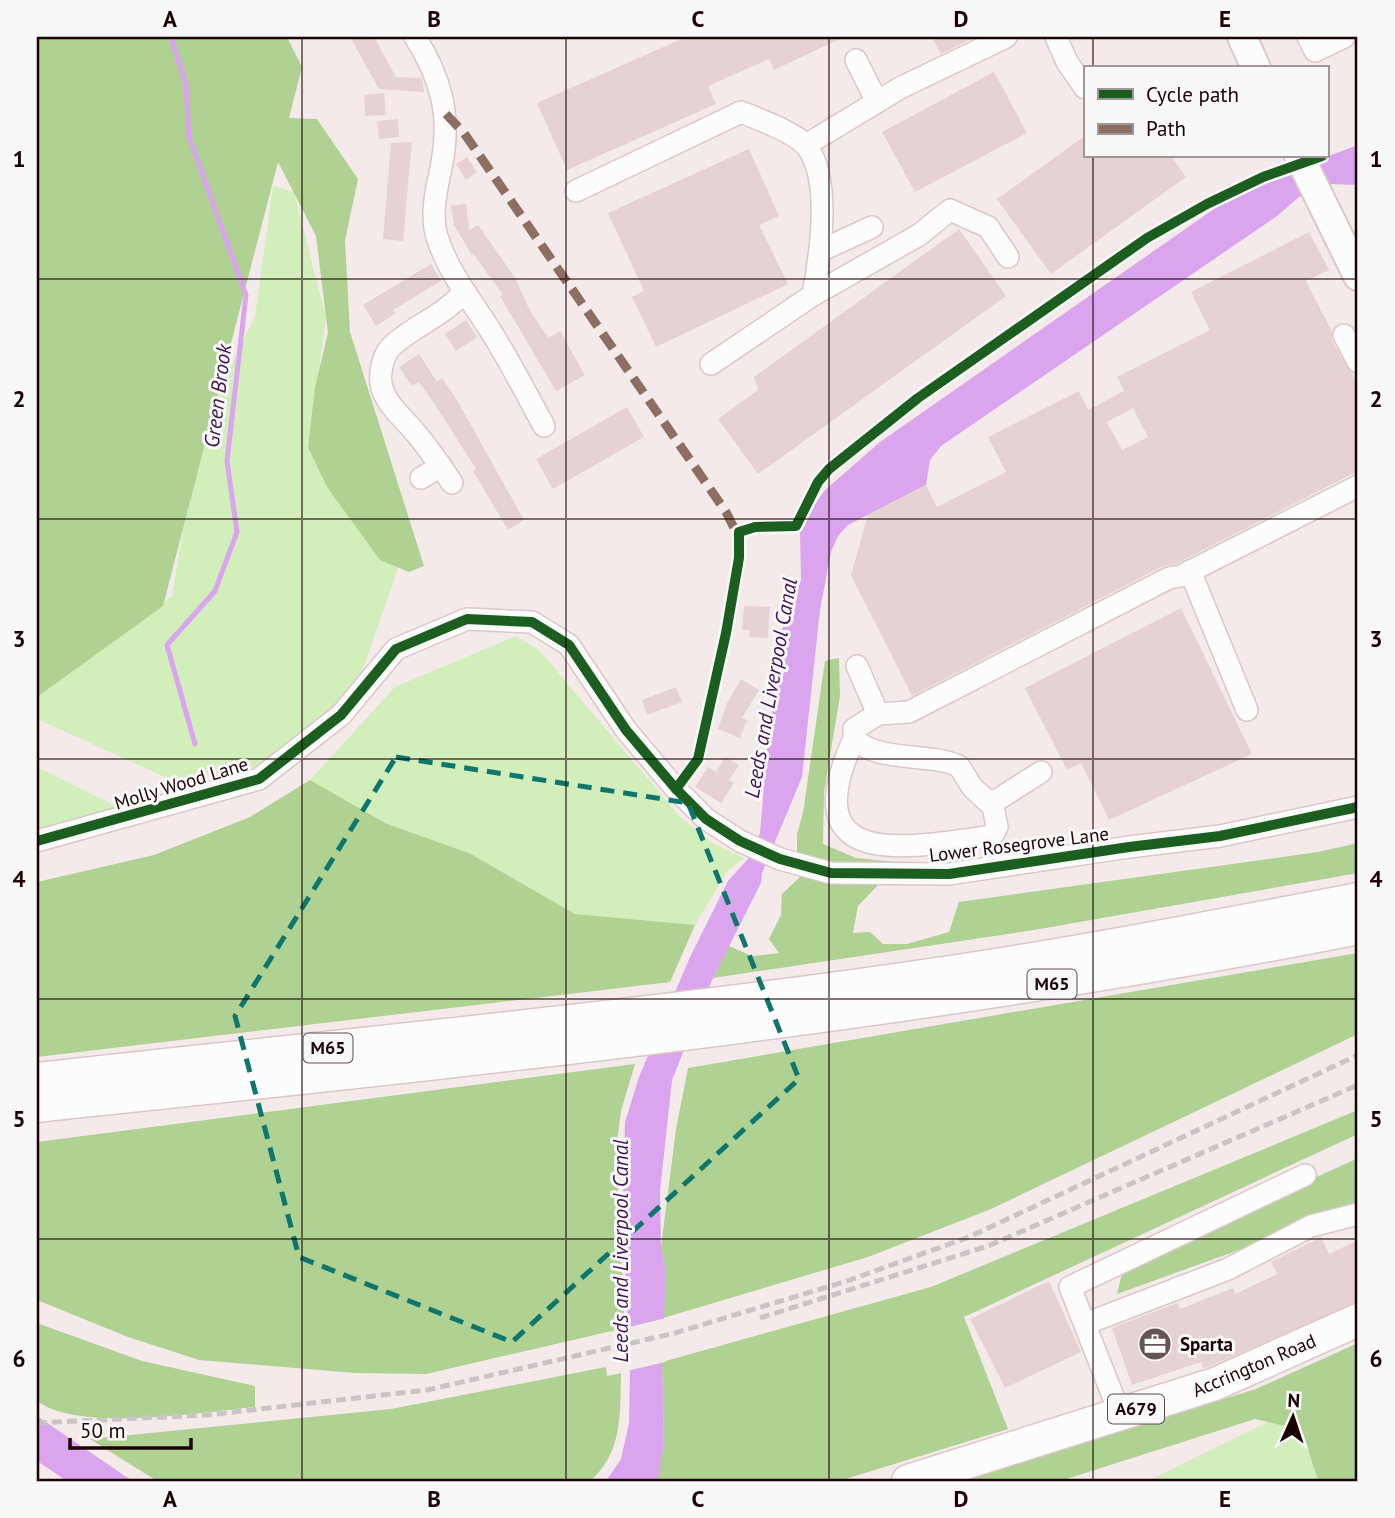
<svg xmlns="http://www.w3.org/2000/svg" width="1395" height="1518" viewBox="0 0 1395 1518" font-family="'PT Sans',sans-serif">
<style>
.green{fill:#d1eebb}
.forest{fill:#afd192}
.water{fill:#dba4ee}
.pier{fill:#f4eaea}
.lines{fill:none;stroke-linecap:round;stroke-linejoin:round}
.stream{stroke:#dba4ee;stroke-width:5}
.building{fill:#e6d2d3;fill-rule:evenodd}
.minor-casing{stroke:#dbc7c8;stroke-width:24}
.major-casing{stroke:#dbc7c8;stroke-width:32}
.highway-casing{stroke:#dbc7c8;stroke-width:35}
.minor{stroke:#fdfcfc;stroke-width:21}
.major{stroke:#fdfcfc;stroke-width:28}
.highway{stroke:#fdfcfc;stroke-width:32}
.rail{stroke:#c9c5c5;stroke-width:5;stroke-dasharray:10 5;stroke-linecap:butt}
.quiet{stroke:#8d6e63;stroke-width:9;stroke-dasharray:18 9;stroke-linecap:butt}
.cycleway-casing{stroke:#f8f8f8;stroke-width:15}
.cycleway{stroke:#1b5e20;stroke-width:10}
.marked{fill:none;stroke:#0f766e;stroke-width:5;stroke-dasharray:14 9;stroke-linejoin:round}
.grid{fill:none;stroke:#1b0305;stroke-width:2;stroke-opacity:0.55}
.labels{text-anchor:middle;stroke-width:6;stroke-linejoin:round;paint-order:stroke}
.shield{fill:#f8f8f8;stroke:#5d4c4e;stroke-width:2}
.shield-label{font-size:18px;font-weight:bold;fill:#1b0305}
.street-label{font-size:19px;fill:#1b0305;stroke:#f8f8f8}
.poi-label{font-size:19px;font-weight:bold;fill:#1b0305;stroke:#f8f8f8;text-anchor:start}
.water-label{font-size:21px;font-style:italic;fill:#411253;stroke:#f8f8f8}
.neatline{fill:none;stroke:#1b0305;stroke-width:2.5}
.grid-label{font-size:23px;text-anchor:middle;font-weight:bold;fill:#1b0305}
</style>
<rect width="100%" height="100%" fill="#f4eaea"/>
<!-- green -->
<g class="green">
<path d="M 273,186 L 294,192 L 326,318 L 308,447 L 398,568 L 351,704 L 282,762 L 174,781 L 37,719 L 37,697 L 172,596 L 184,525 L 219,388 L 255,317 Z"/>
<path d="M 516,636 L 540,651 L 680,817 L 713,843 L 744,858 L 727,871 L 695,925 L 575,914 L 469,853 L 387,824 L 310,780 L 395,687 Z"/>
<path d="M 37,767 L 122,809 L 37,834 Z"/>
<path d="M 1268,1422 L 1303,1430 L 1318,1481 L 1148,1481 Z"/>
</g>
<!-- forest -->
<g class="forest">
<path d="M 37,37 L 287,37 L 302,67 L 289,118 L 317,119 L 358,179 L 345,240 L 350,332 L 424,566 L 409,572 L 380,560 L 327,487 L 308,447 L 315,387 L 328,333 L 316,236 L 278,162 L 163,606 L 37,697 Z"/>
<path d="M 839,658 L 840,696 L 824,792 L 823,844 L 856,858 L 896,862 L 894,869 L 832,865 L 797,852 L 797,834 L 803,813 L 825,661 Z"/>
<path d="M 310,780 L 387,824 L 469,853 L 575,914 L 695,925 L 670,982 L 37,1057 L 37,882 L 154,855 L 250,817 Z"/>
<path d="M 1358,843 L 1358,873 L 1034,930 L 713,978 L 729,946 L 752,956 L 779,953 L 769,939 L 781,915 L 782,894 L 803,874 L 880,883 L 858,906 L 853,933 L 870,932 L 883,944 L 907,944 L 949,932 L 959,902 L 1318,852 Z"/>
<path d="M 1358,953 L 1358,1034 L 991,1209 L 868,1257 L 663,1318 L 666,1272 L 661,1247 L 676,1129 L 688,1068 Z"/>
<path d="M 635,1064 L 621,1111 L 616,1149 L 625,1328 L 426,1374 L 355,1373 L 199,1360 L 128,1337 L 37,1300 L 37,1142 Z"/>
<path d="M 1358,1110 L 1358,1134 L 964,1317 L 1008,1429 L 839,1481 L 657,1481 L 664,1444 L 662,1362 L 931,1287 Z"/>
<path d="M 1358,1158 L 1358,1207 L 1117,1294 L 1124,1265 Z"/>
<path d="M 37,1323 L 142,1361 L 255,1386 L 255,1407 C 202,1412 80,1433 37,1401 Z"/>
<path d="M 1358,1343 L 1358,1481 L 1318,1481 L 1302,1430 L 1255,1419 L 1060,1481 L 961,1481 L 1256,1389 Z"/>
<path d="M 606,1367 L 607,1376 L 621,1373 C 620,1413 623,1453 590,1481 L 157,1481 L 90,1439 L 391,1409 Z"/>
</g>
<!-- water -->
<g class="water">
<path d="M 1358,145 L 1358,185 L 1330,184 L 1299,197 L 1277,216 L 941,446 L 930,460 L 926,485 L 848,525 L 838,536 L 831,552 L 820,610 L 802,777 L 762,873 L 761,883 L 713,978 L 672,1080 L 660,1191 L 661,1247 L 666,1272 L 662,1362 L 664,1444 L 658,1478 L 657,1481 L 606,1481 L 621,1459 L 629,1423 L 630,1371 L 623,1216 L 625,1122 L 639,1077 L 690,957 L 728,881 L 748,859 L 760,833 L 767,750 L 782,630 L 801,580 L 800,532 L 809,513 L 824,491 L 880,442 L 1224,202 L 1259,182 Z"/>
<path d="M 37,1416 L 125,1476 L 134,1481 L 67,1481 L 37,1461 Z"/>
</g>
<!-- pier -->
<path class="pier" d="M 666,1318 L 665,1362 L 627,1371 L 625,1328 Z"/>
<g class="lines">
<!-- stream -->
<path class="stream" d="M 171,37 L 186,85 L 189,137 L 246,295 L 227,461 L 237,532 L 215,591 L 167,645 L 195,744"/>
</g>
<!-- building -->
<g class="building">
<path d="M 350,37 L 374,37 L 396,77 L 422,78 L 424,92 L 379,89 Z"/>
<path d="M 686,37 L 844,37 L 774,70 L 769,59 L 708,86 L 716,104 L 567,170 L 537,103 Z"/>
<path d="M 932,37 L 975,37 L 941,54 Z"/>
<path d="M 994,72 L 1027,133 L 915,192 L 882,132 Z"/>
<path d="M 384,93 L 386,115 L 365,116 L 364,95 Z"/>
<path d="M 398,119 L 399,137 L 379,139 L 377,121 Z"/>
<path d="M 1085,136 L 1085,156 L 1171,156 L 1186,177 L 1051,274 L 997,199 Z"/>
<path d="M 412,142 L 403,241 L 383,239 L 391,143 Z"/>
<path d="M 749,149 L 779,216 L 759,225 L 788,284 L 656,347 L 632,297 L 644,291 L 608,213 Z"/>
<path d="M 467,157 L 477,172 L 466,180 L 456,164 Z"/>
<path d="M 466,204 L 469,230 L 478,225 L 516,279 L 529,309 L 548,338 L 560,331 L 585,375 L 556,391 L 500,296 L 503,295 L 472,252 L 473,257 L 454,225 L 451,206 Z"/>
<path d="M 959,229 L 1006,296 L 758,474 L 718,419 L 758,390 L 754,377 Z"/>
<path d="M 1309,232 L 1329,270 L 1306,281 L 1332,332 L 1332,341 L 1358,384 L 1358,471 L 1176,564 L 1163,566 L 912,696 L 851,575 L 868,515 L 926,485 L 937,507 L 1006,472 L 988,437 L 1079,391 L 1088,410 L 1124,391 L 1117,377 L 1210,330 L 1191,292 ZM 1133,408 L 1148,437 L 1122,450 L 1107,422 Z"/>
<path d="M 431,264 L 441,281 L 393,310 L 395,314 L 376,326 L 363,305 Z"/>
<path d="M 466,320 L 477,337 L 456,351 L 445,334 Z"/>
<path d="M 419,354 L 437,382 L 442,378 L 457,400 L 524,520 L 508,530 L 473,471 L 476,469 L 436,406 L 419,382 L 412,386 L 399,367 Z"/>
<path d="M 627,407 L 644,437 L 553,489 L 536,459 Z"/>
<path d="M 744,606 L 770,607 L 768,638 L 749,637 L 750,630 L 742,630 Z"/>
<path d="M 1181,608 L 1252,754 L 1109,820 L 1081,763 L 1067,770 L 1025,688 Z"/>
<path d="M 741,679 L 759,690 L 742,718 L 747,720 L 740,738 L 718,729 L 727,703 Z"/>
<path d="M 676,687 L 682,702 L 647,715 L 642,700 Z"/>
<path d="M 725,757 L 739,765 L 729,780 L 734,783 L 721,803 L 695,787 L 708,767 L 716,772 Z"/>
<path d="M 1321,1237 L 1329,1254 L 1358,1240 L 1358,1302 L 1208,1367 L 1203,1368 L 1201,1362 L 1132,1385 L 1112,1328 L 1177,1303 L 1180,1309 L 1233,1288 L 1235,1294 L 1277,1274 L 1271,1262 Z"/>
<path d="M 1049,1281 L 1081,1352 L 1005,1388 L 970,1319 Z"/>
</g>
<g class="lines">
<defs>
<g id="minor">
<path d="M 415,37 C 441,78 451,115 442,163 C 437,187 430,213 437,237 C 449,274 472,301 492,333 C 511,364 527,395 544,426"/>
<path d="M 1056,37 L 1067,62 L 1085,88"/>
<path d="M 1308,37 L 1315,51 L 1344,37"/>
<path d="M 856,60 L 877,102"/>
<path d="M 806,145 L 900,88 L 1006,37"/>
<path d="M 576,191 L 741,112 C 758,119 797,133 807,147 C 832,180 820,257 813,295 L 711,364"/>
<path d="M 820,251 L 872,227"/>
<path d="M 813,295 L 919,235 L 950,210 L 988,227 L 1008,257"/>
<path d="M 1344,335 L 1358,362"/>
<path d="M 421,478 L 441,466"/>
<path d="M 452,483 C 440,465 428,447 414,431 C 403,418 387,405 382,388 C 378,374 383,353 394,344 C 416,325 444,315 463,293"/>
<path d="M 1190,571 L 1247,710"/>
<path d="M 857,666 L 878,714 L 909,712 L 1169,578 L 1181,576 L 1358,486"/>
<path d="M 878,714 L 854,729 L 854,739 C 880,763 927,752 959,766 L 972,787 L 988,802 L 997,800 L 1041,772"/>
<path d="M 854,739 C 792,872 907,848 992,836 L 997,827 L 992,801"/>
<path d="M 37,841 L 259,779 L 341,715 L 396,649 L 467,619 L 532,622 L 569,645 L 626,730 L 676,789 L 706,819 L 740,841 L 780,859 L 831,873 L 949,874 L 1129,847 L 1220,836 L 1358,807"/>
<path d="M 1085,1324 L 1228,1269 L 1311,1226 L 1358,1214"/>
<path d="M 1120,1414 L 1070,1287 L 1305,1175"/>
</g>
<g id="major">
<path d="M 1242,37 L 1256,68"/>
<path d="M 1299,156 L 1358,276"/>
</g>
<g id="highway">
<path d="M 37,1079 C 332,1046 628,1019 923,976 C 1069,955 1213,927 1358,899"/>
<path d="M 37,1106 C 479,1059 921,1015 1358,928"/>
<path d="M 908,1481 L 1215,1384 L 1358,1320"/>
</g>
</defs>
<!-- minor casing -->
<use href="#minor" class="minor-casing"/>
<!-- major casing -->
<use href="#major" class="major-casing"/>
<!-- highway casing -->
<use href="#highway" class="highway-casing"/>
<!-- minor -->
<use href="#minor" class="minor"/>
<!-- major -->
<use href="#major" class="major"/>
<!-- highway -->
<use href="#highway" class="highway"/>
<!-- rail -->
<g class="rail">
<path d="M 760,1318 L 988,1246 L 1358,1085"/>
<path d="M 37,1423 L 207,1415 L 427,1390 L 675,1333 L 847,1281 L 969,1237 L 1358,1055"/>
</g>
<!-- quiet -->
<path class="quiet" d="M 446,114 L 464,133 L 726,512 L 739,538"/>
<defs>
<g id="cycleway">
<path d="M 676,789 L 698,759 L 726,633 L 739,558 L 739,532 L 755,527 L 796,526 L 818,482 L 829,469 L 918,398 L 1147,238 L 1207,204 L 1263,177 L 1322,156"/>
<path d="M 37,841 L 259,779 L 341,715 L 396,649 L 467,619 L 532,622 L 569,645 L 626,730 L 676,789 L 706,819 L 740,841 L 780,859 L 831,873 L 949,874 L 1129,847 L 1220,836 L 1358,807"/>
</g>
</defs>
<!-- cycleway casing -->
<use href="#cycleway" class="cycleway-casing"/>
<!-- cycleway -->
<use href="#cycleway" class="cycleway"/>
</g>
<!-- marked area -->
<path class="marked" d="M 396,757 L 688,803 L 799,1079 L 512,1342 L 299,1257 L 235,1016 Z"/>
<!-- grid -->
<path class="grid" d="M 302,37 L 302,1481M 566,37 L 566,1481M 829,37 L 829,1481M 1093,37 L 1093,68M 1093,156 L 1093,1481M 37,279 L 1358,279M 37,519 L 1358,519M 37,759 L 1358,759M 37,999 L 1358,999M 37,1239 L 1358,1239"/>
<!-- icons -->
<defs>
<symbol id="office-disc" viewBox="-11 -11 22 22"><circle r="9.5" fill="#675455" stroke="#f8f8f8"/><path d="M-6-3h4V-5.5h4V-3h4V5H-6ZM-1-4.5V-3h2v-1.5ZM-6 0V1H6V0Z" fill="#fff"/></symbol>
</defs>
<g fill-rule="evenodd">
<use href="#office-disc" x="1136" y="1325" width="38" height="38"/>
</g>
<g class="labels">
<!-- shield labels -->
<g class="shield">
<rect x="1027.5" y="969.5" width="49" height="29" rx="5"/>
<rect x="303.5" y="1033.5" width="49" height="29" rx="5"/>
<rect x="1108" y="1394.5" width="56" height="29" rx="5"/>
</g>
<g class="shield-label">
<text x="1052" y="990">M65</text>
<text x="328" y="1054">M65</text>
<text x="1136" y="1415">A679</text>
</g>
<!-- street labels -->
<g class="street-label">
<text transform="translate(181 783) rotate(-17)" y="7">Molly Wood Lane</text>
<text transform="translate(1019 844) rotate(-7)" y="7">Lower Rosegrove Lane</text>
<text transform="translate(1254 1365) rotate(-23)" y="7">Accrington Road</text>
</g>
<!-- poi labels -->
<g class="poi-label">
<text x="1180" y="1351">Sparta</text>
</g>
<!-- water labels -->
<g class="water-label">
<text transform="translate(218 396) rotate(-83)" y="7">Green Brook</text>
<text transform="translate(771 688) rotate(-80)" y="7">Leeds and Liverpool Canal</text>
<text transform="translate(621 1251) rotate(-90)" y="7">Leeds and Liverpool Canal</text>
</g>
</g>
<!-- border -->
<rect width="1395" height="1518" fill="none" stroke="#f8f8f8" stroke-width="77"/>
<!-- legend -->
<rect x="1084" y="66" width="245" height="91" fill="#f8f8f8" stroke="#a09697" stroke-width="2"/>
<rect x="1098" y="89" width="35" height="10" fill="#1b5e20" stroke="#a09697" stroke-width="2"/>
<text x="1146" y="102" font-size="21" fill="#1b0305">Cycle path</text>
<rect x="1098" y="124" width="35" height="10" fill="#8d6e63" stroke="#a09697" stroke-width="2"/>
<text x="1146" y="136" font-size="21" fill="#1b0305">Path</text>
<!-- north arrow -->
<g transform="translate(1293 1417) rotate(3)" stroke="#f8f8f8" stroke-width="5" paint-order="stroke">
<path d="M0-5L12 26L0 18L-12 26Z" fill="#1b0305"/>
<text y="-10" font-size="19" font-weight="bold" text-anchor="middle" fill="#1b0305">N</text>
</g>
<!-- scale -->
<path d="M70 1438v10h121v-10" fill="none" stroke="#1b0305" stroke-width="3.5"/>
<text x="80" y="1438" font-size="21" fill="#1b0305" stroke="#f8f8f8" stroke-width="5" paint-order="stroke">50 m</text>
<rect x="38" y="38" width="1318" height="1442" class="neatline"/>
<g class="grid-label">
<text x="170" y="27">A</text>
<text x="434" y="27">B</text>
<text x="698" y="27">C</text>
<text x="961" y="27">D</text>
<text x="1225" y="27">E</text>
<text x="19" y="167">1</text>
<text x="1376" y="167">1</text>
<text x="19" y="407">2</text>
<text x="1376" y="407">2</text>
<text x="19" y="647">3</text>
<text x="1376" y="647">3</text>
<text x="19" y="887">4</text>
<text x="1376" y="887">4</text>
<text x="19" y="1127">5</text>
<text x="1376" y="1127">5</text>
<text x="19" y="1367">6</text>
<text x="1376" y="1367">6</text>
<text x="170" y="1507">A</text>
<text x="434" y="1507">B</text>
<text x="698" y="1507">C</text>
<text x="961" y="1507">D</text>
<text x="1225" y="1507">E</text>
</g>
</svg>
